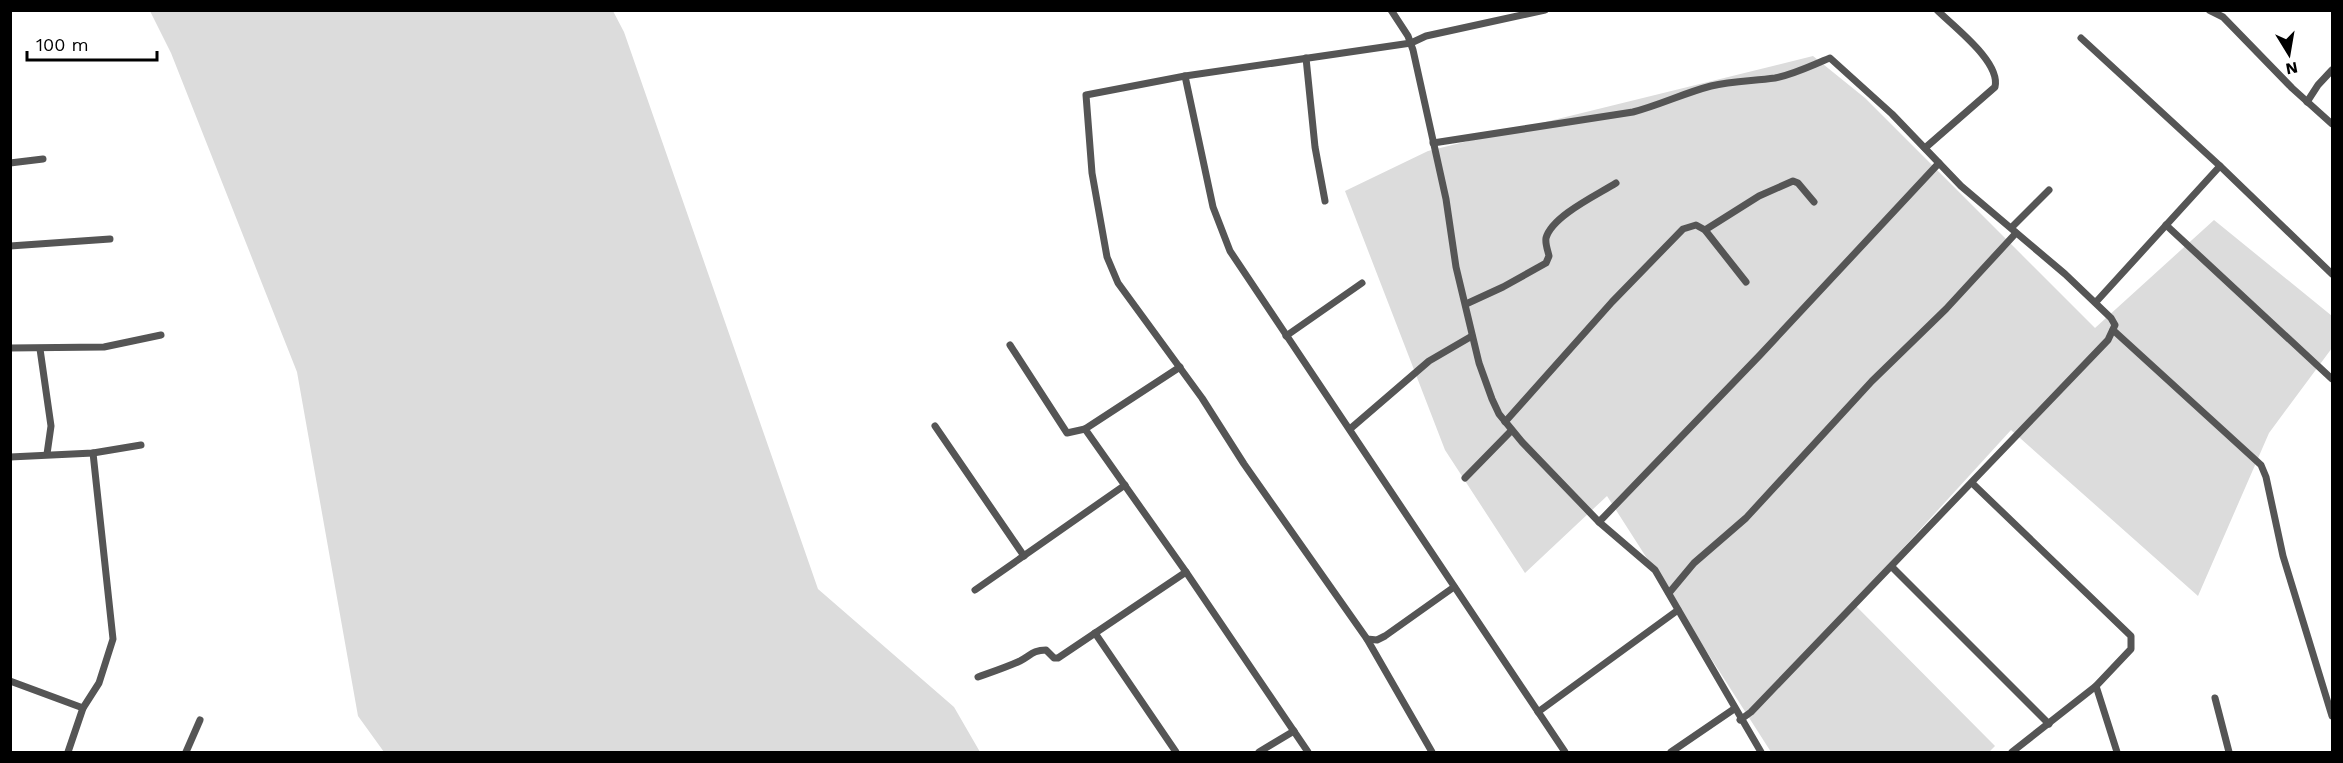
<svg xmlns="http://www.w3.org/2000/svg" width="2343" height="763" viewBox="0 0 2343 763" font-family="'Work Sans',sans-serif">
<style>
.green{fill:#dcdcdc}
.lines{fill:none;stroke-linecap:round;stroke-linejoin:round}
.street{stroke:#555;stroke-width:7}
</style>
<rect width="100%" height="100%" fill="#fff"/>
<!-- green -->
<g class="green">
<path d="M 150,11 L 613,11 L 624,32 L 818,589 L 954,707 L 980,752 L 384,752 L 358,716 L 297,372 L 171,53 Z"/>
<path d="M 1813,56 L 1865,98 L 2095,328 L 2214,220 L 2332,316 L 2332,348 L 2269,433 L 2198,596 L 2011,430 L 1853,603 L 1995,746 L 1989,752 L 1771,752 L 1607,496 L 1525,573 L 1445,450 L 1345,191 L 1428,151 Z"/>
</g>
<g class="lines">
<!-- street -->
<g class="street">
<path d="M 1391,10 L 1408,36 L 1413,50 L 1446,199 L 1456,267 L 1479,363 L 1492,399 L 1499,414 L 1522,442 L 1599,522 L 1655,570 L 1761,752"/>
<path d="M 1545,10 L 1426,36 L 1411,43 L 1185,76 L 1213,207 L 1230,251 L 1565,752"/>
<path d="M 2209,10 L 2223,17 L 2292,88 L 2332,124"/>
<path d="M 2081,38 L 2220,166 L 2332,274"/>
<path d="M 1306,58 L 1315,147 L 1325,201"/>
<path d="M 1185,76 L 1086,95 L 1092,173 L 1107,257 L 1118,283 L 1202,398 L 1244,464 L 1367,639 L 1377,640 L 1385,636 L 1454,587"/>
<path d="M 2307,102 L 2318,85 L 2332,70"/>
<path d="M 1433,143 L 1633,112 C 1660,105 1684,93 1711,86 C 1732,81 1753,81 1775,78 C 1795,74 1812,65 1830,58 L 1892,114 L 1961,186 L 2065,274 L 2111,318 L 2115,325 L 2108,340 L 1751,712 L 1740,720"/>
<path d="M 1925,148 L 1995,87 C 2001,62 1954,27 1937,10"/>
<path d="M 10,163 L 43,159"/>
<path d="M 2166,225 L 2332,379"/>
<path d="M 2012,227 L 2049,190"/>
<path d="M 1705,230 L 1759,196 L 1793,181 L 1798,183 L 1814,202"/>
<path d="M 10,246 L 110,239"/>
<path d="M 2096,302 L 2220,166"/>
<path d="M 1466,304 L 1503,287 L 1546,263 L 1549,256 C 1548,251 1545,244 1546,238 C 1552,216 1597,195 1616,183"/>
<path d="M 2113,330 L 2261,465 L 2266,477 L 2283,556 L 2332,716"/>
<path d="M 1286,336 L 1362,283"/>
<path d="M 1010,345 L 1067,433 L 1085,429"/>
<path d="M 10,348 L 104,347 L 161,335"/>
<path d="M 40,349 L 51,426 L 47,454"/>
<path d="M 1180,367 L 1085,429 L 1186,572 L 1308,752"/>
<path d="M 1505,422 L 1612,302 L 1683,229 L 1696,225 L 1705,230 L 1746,282"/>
<path d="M 935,426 L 1024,556"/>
<path d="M 1350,429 L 1429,361 L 1472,336"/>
<path d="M 10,457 L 93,453 L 141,445"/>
<path d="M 1465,478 L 1511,431"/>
<path d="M 1972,483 L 2131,636 L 2131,649 L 2096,686 L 2012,752"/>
<path d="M 1599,522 L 1760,355 L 1939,163"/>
<path d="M 1892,567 L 2049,724"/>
<path d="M 975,590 L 1125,485"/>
<path d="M 1669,593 L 1694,563 L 1746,518 L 1872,381 L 1946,309 L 2016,233"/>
<path d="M 1095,633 L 1176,752"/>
<path d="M 1367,639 L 1432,752"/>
<path d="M 978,677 C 992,672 1007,667 1020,661 C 1030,656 1033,650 1046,650 L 1054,658 L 1058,658 L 1186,572"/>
<path d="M 10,681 L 83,708"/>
<path d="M 2096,686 L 2117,752"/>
<path d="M 2215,698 L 2229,752"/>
<path d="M 1538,712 L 1678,610"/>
<path d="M 68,752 L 83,708 L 99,683 L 113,639 L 93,453"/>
<path d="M 186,752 L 200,720"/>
<path d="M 1259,752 L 1294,731"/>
<path d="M 1671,752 L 1734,709"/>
</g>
</g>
<!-- border -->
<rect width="2343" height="763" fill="none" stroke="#000000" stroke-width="24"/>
<!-- north arrow -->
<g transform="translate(2289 54) rotate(169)" stroke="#ffffff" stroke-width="4.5" paint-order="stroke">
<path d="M0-4.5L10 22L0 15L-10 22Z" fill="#000000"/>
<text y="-9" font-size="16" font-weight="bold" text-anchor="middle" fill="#000000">N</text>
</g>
<!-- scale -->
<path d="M27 51v9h130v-9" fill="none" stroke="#000000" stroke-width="3"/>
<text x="36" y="51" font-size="18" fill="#000000" stroke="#ffffff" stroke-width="4.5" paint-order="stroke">100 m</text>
</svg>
